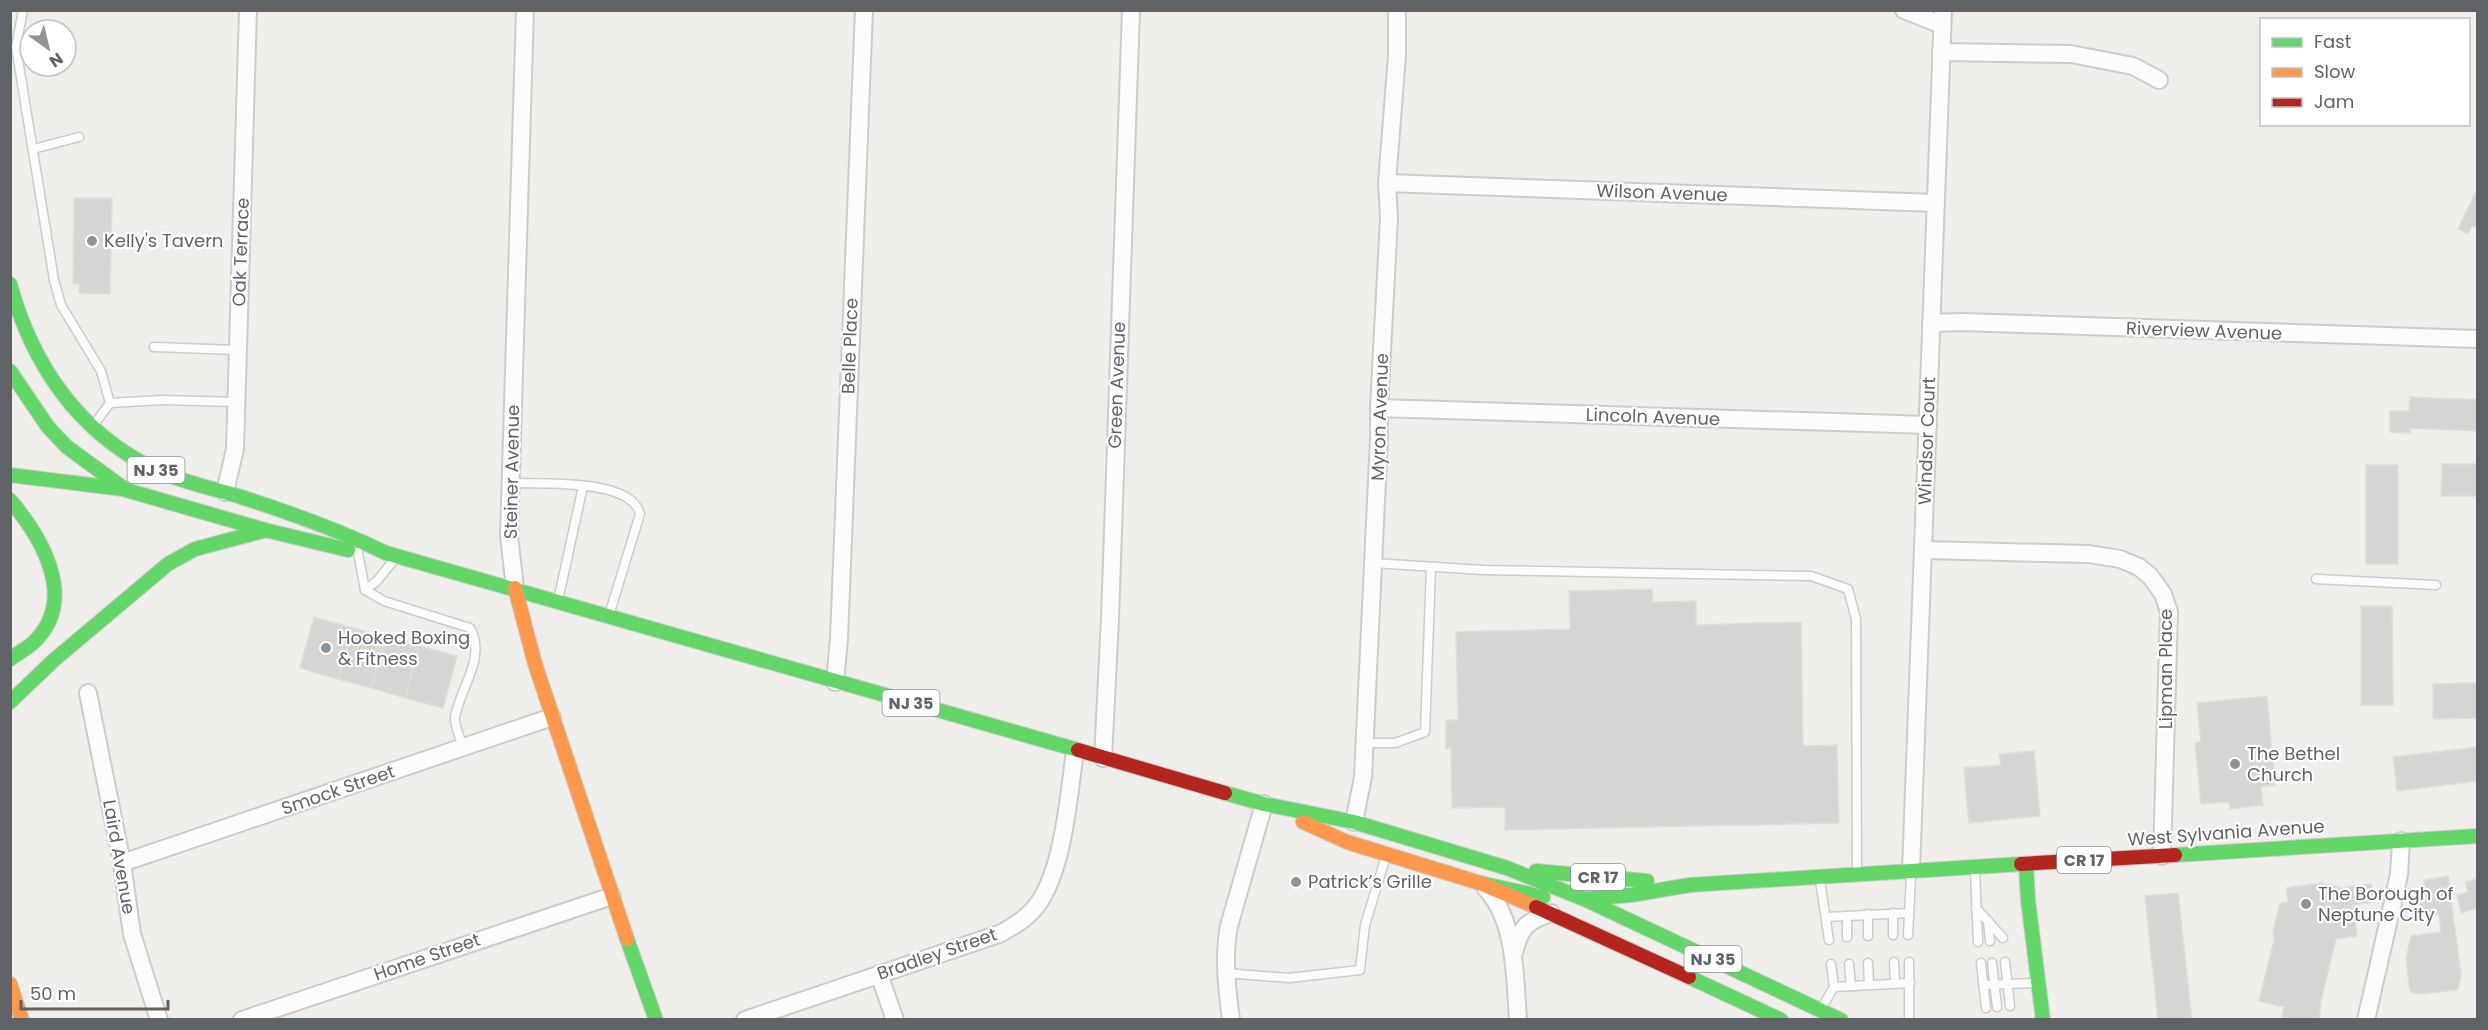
<svg xmlns="http://www.w3.org/2000/svg" width="2488" height="1030" viewBox="0 0 2488 1030" font-family="Poppins,sans-serif">
<style>
.building{fill:#d6d5d3;stroke:#deddd9;stroke-width:1.5}
.lines{fill:none;stroke-linecap:round;stroke-linejoin:round}
.lane-casing{stroke:#cbcccc;stroke-width:11}
.street-casing{stroke:#cbcccc;stroke-width:20}
.fast-casing{stroke:#cacacb;stroke-width:16}
.slow-casing{stroke:#cacacb;stroke-width:16}
.jam-casing{stroke:#cacacb;stroke-width:16}
.lane{stroke:#fdfcfc;stroke-width:8}
.street{stroke:#fdfcfc;stroke-width:16}
.fast{stroke:#63d668;stroke-width:14}
.slow{stroke:#ff974d;stroke-width:14}
.jam{stroke:#b3261e;stroke-width:14}
.poi-dot{fill:#919496;stroke:#fff;stroke-width:2}
.labels{text-anchor:middle;stroke-width:4.5;stroke-linejoin:round;paint-order:stroke}
.shield{fill:#fff;stroke:#8f9295;stroke-width:1.5}
.shield-label{font-size:16px;font-weight:bold;fill:#5f6368}
.street-label{font-size:18px;fill:#5f6368;stroke:#fff}
.poi-label{font-size:18px;fill:#5f6368;stroke:#fff;text-anchor:start}
</style>
<rect width="100%" height="100%" fill="#efeeea"/>
<!-- building -->
<g class="building">
<path d="M 2478,187 L 2478,228 L 2472,226 L 2468,234 L 2458,229 Z"/>
<path d="M 74,198 L 112,198 L 110,294 L 79,293 L 79,284 L 73,284 Z"/>
<path d="M 2410,397 L 2478,400 L 2478,431 L 2410,428 L 2410,433 L 2390,432 L 2390,411 L 2409,411 Z"/>
<path d="M 2442,464 L 2478,464 L 2478,496 L 2441,496 Z"/>
<rect x="2366" y="465" width="32" height="99"/>
<path d="M 1652,589 L 1653,602 L 1696,601 L 1696,625 L 1801,622 L 1803,746 L 1837,745 L 1839,823 L 1505,830 L 1505,807 L 1452,808 L 1451,748 L 1446,749 L 1446,720 L 1458,720 L 1456,632 L 1570,629 L 1569,591 Z"/>
<path d="M 2361,606 L 2392,606 L 2393,705 L 2361,705 Z"/>
<path d="M 314,617 L 353,628 L 338,679 L 300,668 Z"/>
<path d="M 353,628 L 386,637 L 371,688 L 338,679 Z"/>
<path d="M 386,637 L 419,646 L 405,698 L 371,688 Z"/>
<path d="M 419,646 L 457,656 L 443,708 L 405,698 Z"/>
<path d="M 2478,683 L 2478,718 L 2433,719 L 2433,684 Z"/>
<path d="M 2267,696 L 2275,785 L 2261,787 L 2263,805 L 2230,809 L 2229,802 L 2201,804 L 2195,743 L 2201,742 L 2197,703 Z"/>
<path d="M 2478,747 L 2478,781 L 2397,791 L 2393,757 Z"/>
<path d="M 2034,751 L 2040,816 L 1969,823 L 1964,768 L 2001,765 L 1999,754 Z"/>
<path d="M 2448,876 L 2461,975 L 2458,990 L 2420,994 L 2410,992 L 2406,959 L 2411,936 L 2441,932 L 2439,914 L 2416,917 L 2425,880 Z"/>
<path d="M 2478,879 L 2478,908 L 2461,913 L 2457,895 L 2468,892 L 2465,882 Z"/>
<path d="M 2322,883 L 2342,888 L 2371,884 L 2374,902 L 2353,905 L 2357,936 L 2336,939 L 2321,1001 L 2319,1020 L 2281,1020 L 2284,1007 L 2259,1001 L 2274,940 L 2273,932 L 2280,903 L 2288,902 L 2286,888 Z"/>
<path d="M 2178,893 L 2192,1020 L 2158,1020 L 2145,896 Z"/>
</g>
<g class="lines">
<defs>
<g id="lane">
<path d="M 23,10 L 16,47 L 54,280 L 61,305 L 101,371 L 110,403"/>
<path d="M 33,149 L 79,137"/>
<path d="M 154,347 L 237,350"/>
<path d="M 96,422 L 110,403 L 162,400 L 236,402"/>
<path d="M 511,483 C 541,484 631,478 640,514 L 610,612"/>
<path d="M 358,552 L 365,590 L 377,581 L 393,561"/>
<path d="M 1374,563 L 1483,570 L 1811,576 L 1848,589 L 1856,619 L 1857,871"/>
<path d="M 2316,579 L 2436,585"/>
<path d="M 365,590 L 384,601 L 470,628 C 487,657 460,688 455,717 C 454,726 461,739 463,748"/>
<path d="M 559,596 L 583,486"/>
<path d="M 1365,743 L 1395,743 L 1425,732 L 1431,567"/>
<path d="M 1975,871 L 1978,942"/>
<path d="M 1820,881 L 1829,940"/>
<path d="M 1976,908 L 2003,938"/>
<path d="M 1893,913 L 1893,935"/>
<path d="M 1847,916 L 1847,937"/>
<path d="M 1827,917 L 1909,913"/>
<path d="M 1988,921 L 1990,941"/>
<path d="M 1908,935 L 1911,876"/>
<path d="M 1868,936 L 1868,914"/>
<path d="M 1894,962 L 1895,983"/>
<path d="M 1909,962 L 1909,1020"/>
<path d="M 2005,962 L 2010,1006"/>
<path d="M 1868,963 L 1869,985"/>
<path d="M 1981,963 L 1986,1008"/>
<path d="M 1992,963 L 1997,1007"/>
<path d="M 1831,964 L 1834,987 L 1910,983"/>
<path d="M 1849,964 L 1851,986"/>
<path d="M 1226,973 L 1289,978 L 1360,970 L 1365,925 L 1386,856"/>
<path d="M 1983,985 L 2034,983"/>
<path d="M 1822,1007 L 1834,987"/>
</g>
<g id="street">
<path d="M 1904,10 L 1942,25"/>
<path d="M 1941,52 L 2071,54 L 2133,66 L 2159,80"/>
<path d="M 1387,183 L 1936,203"/>
<path d="M 1931,323 L 1962,322 L 2478,339"/>
<path d="M 1379,408 L 1928,425"/>
<path d="M 225,492 L 235,449 L 248,10"/>
<path d="M 1923,550 L 2089,554 L 2120,559 L 2139,567 L 2150,576 L 2163,594 L 2169,612 L 2162,856"/>
<path d="M 515,588 L 509,536 L 525,10"/>
<path d="M 835,682 L 839,639 L 864,10"/>
<path d="M 88,693 L 122,863 L 132,934 L 159,1020"/>
<path d="M 1103,758 L 1110,618 L 1131,10"/>
<path d="M 1354,822 L 1363,777 L 1379,438 L 1379,408 L 1389,218 L 1387,183 L 1397,55 L 1397,10"/>
<path d="M 122,863 L 552,717"/>
<path d="M 1911,871 L 1943,10"/>
<path d="M 1486,889 C 1516,920 1515,979 1518,1020"/>
<path d="M 1514,953 C 1520,927 1527,921 1551,913"/>
<path d="M 879,974 L 895,1020"/>
<path d="M 242,1020 L 612,896"/>
<path d="M 745,1020 L 999,934 C 1011,928 1023,921 1033,910 C 1063,878 1069,794 1075,751"/>
<path d="M 1231,1020 C 1227,988 1223,958 1229,926 L 1264,804"/>
<path d="M 2366,1020 L 2399,875 L 2401,841"/>
</g>
<g id="fast">
<path d="M 10,284 C 32,364 78,432 154,469 C 181,482 212,488 241,497 C 291,513 339,530 386,553"/>
<path d="M 10,371 L 48,427 L 67,447 L 126,490 L 265,530 L 348,550"/>
<path d="M 10,475 L 123,489"/>
<path d="M 10,500 C 42,538 79,600 33,643 C 26,649 17,654 10,659"/>
<path d="M 386,553 L 1078,750"/>
<path d="M 10,702 L 54,660 L 168,564 L 195,549 L 263,531"/>
<path d="M 1225,793 L 1264,804 L 1354,822 L 1507,868 L 1584,899 L 1841,1020"/>
<path d="M 2175,855 L 2478,836"/>
<path d="M 2026,864 L 2028,900 L 2043,1020"/>
<path d="M 1536,871 L 1647,881"/>
<path d="M 1480,883 L 1543,897"/>
<path d="M 1585,899 L 1631,895 L 1690,885 L 2021,864"/>
<path d="M 627,939 L 656,1020"/>
<path d="M 1689,977 L 1781,1020"/>
</g>
<g id="slow">
<path d="M 515,588 L 535,664 L 627,939"/>
<path d="M 1303,822 L 1347,842 L 1480,883 L 1536,907"/>
<path d="M 10,984 L 22,1020"/>
</g>
<g id="jam">
<path d="M 1078,750 L 1225,793"/>
<path d="M 2021,864 L 2175,855"/>
<path d="M 1536,907 L 1689,977"/>
</g>
</defs>
<!-- lane casing -->
<use href="#lane" class="lane-casing"/>
<!-- street casing -->
<use href="#street" class="street-casing"/>
<!-- fast casing -->
<use href="#fast" class="fast-casing"/>
<!-- slow casing -->
<use href="#slow" class="slow-casing"/>
<!-- jam casing -->
<use href="#jam" class="jam-casing"/>
<!-- lane -->
<use href="#lane" class="lane"/>
<!-- street -->
<use href="#street" class="street"/>
<!-- fast -->
<use href="#fast" class="fast"/>
<!-- slow -->
<use href="#slow" class="slow"/>
<!-- jam -->
<use href="#jam" class="jam"/>
</g>
<!-- markers -->
<g class="poi-dot">
<circle cx="92" cy="241" r="6"/>
<circle cx="326" cy="648" r="6"/>
<circle cx="2235" cy="764" r="6"/>
<circle cx="1296" cy="882" r="6"/>
<circle cx="2306" cy="904" r="6"/>
</g>
<g class="labels">
<!-- shield labels -->
<g class="shield">
<rect x="127.5" y="457" width="57" height="26" rx="4.5"/>
<rect x="882.5" y="690" width="57" height="26" rx="4.5"/>
<rect x="2057" y="847" width="54" height="26" rx="4.5"/>
<rect x="1571" y="864" width="54" height="26" rx="4.5"/>
<rect x="1684.5" y="946" width="57" height="26" rx="4.5"/>
</g>
<g class="shield-label">
<text x="156" y="476">NJ 35</text>
<text x="911" y="709">NJ 35</text>
<text x="2084" y="866">CR 17</text>
<text x="1598" y="883">CR 17</text>
<text x="1713" y="965">NJ 35</text>
</g>
<!-- street labels -->
<g class="street-label">
<text transform="translate(1662 193) rotate(2)" y="6">Wilson Avenue</text>
<text transform="translate(241 252) rotate(-88)" y="6">Oak Terrace</text>
<text transform="translate(2204 331) rotate(2)" y="6">Riverview Avenue</text>
<text transform="translate(850 346) rotate(-88)" y="6">Belle Place</text>
<text transform="translate(1117 385) rotate(-88)" y="6">Green Avenue</text>
<text transform="translate(1380 417) rotate(-88)" y="6">Myron Avenue</text>
<text transform="translate(1653 417) rotate(2)" y="6">Lincoln Avenue</text>
<text transform="translate(1927 441) rotate(-88)" y="6">Windsor Court</text>
<text transform="translate(512 472) rotate(-89)" y="6">Steiner Avenue</text>
<text transform="translate(2166 669) rotate(-90)" y="6">Lipman Place</text>
<text transform="translate(338 790) rotate(-19)" y="6">Smock Street</text>
<text transform="translate(2226 833) rotate(-4)" y="6">West Sylvania Avenue</text>
<text transform="translate(119 857) rotate(80)" y="6">Laird Avenue</text>
<text transform="translate(937 954) rotate(-19)" y="6">Bradley Street</text>
<text transform="translate(427 957) rotate(-19)" y="6">Home Street</text>
</g>
<!-- poi labels -->
<g class="poi-label">
<text x="104" y="247">Kelly's Tavern</text>
<text x="338" y="644">Hooked Boxing<tspan x="338" dy="21">&amp; Fitness</tspan></text>
<text x="2247" y="760">The Bethel<tspan x="2247" dy="21">Church</tspan></text>
<text x="1308" y="888">Patrick’s Grille</text>
<text x="2318" y="900">The Borough of<tspan x="2318" dy="21">Neptune City</tspan></text>
</g>
</g>
<!-- border -->
<rect width="2488" height="1030" fill="none" stroke="#5f6368" stroke-width="24"/>
<!-- legend -->
<rect x="2260" y="18" width="210" height="108" fill="#ffffff" stroke="#bfc1c3" stroke-width="1.5"/>
<rect x="2272" y="38" width="30" height="9" fill="#63d668" stroke="#bfc1c3" stroke-width="1.5"/>
<text x="2314" y="48" font-size="18" fill="#5f6368">Fast</text>
<rect x="2272" y="68" width="30" height="9" fill="#ff974d" stroke="#bfc1c3" stroke-width="1.5"/>
<text x="2314" y="78" font-size="18" fill="#5f6368">Slow</text>
<rect x="2272" y="98" width="30" height="9" fill="#b3261e" stroke="#bfc1c3" stroke-width="1.5"/>
<text x="2314" y="108" font-size="18" fill="#5f6368">Jam</text>
<!-- north arrow -->
<g transform="translate(48 48) rotate(146)"><circle r="28" fill="#ffffff" stroke="#bfc1c3" stroke-width="1.5"/>
<path d="M0-4.5L10 22L0 15L-10 22Z" fill="#919496"/>
<text y="-9" font-size="16" font-weight="bold" text-anchor="middle" fill="#5f6368">N</text>
</g>
<!-- scale -->
<path d="M21 1000v9h147v-9" fill="none" stroke="#5f6368" stroke-width="3"/>
<text x="30" y="1000" font-size="18" fill="#5f6368" stroke="#ffffff" stroke-width="4.5" paint-order="stroke">50 m</text>
</svg>
